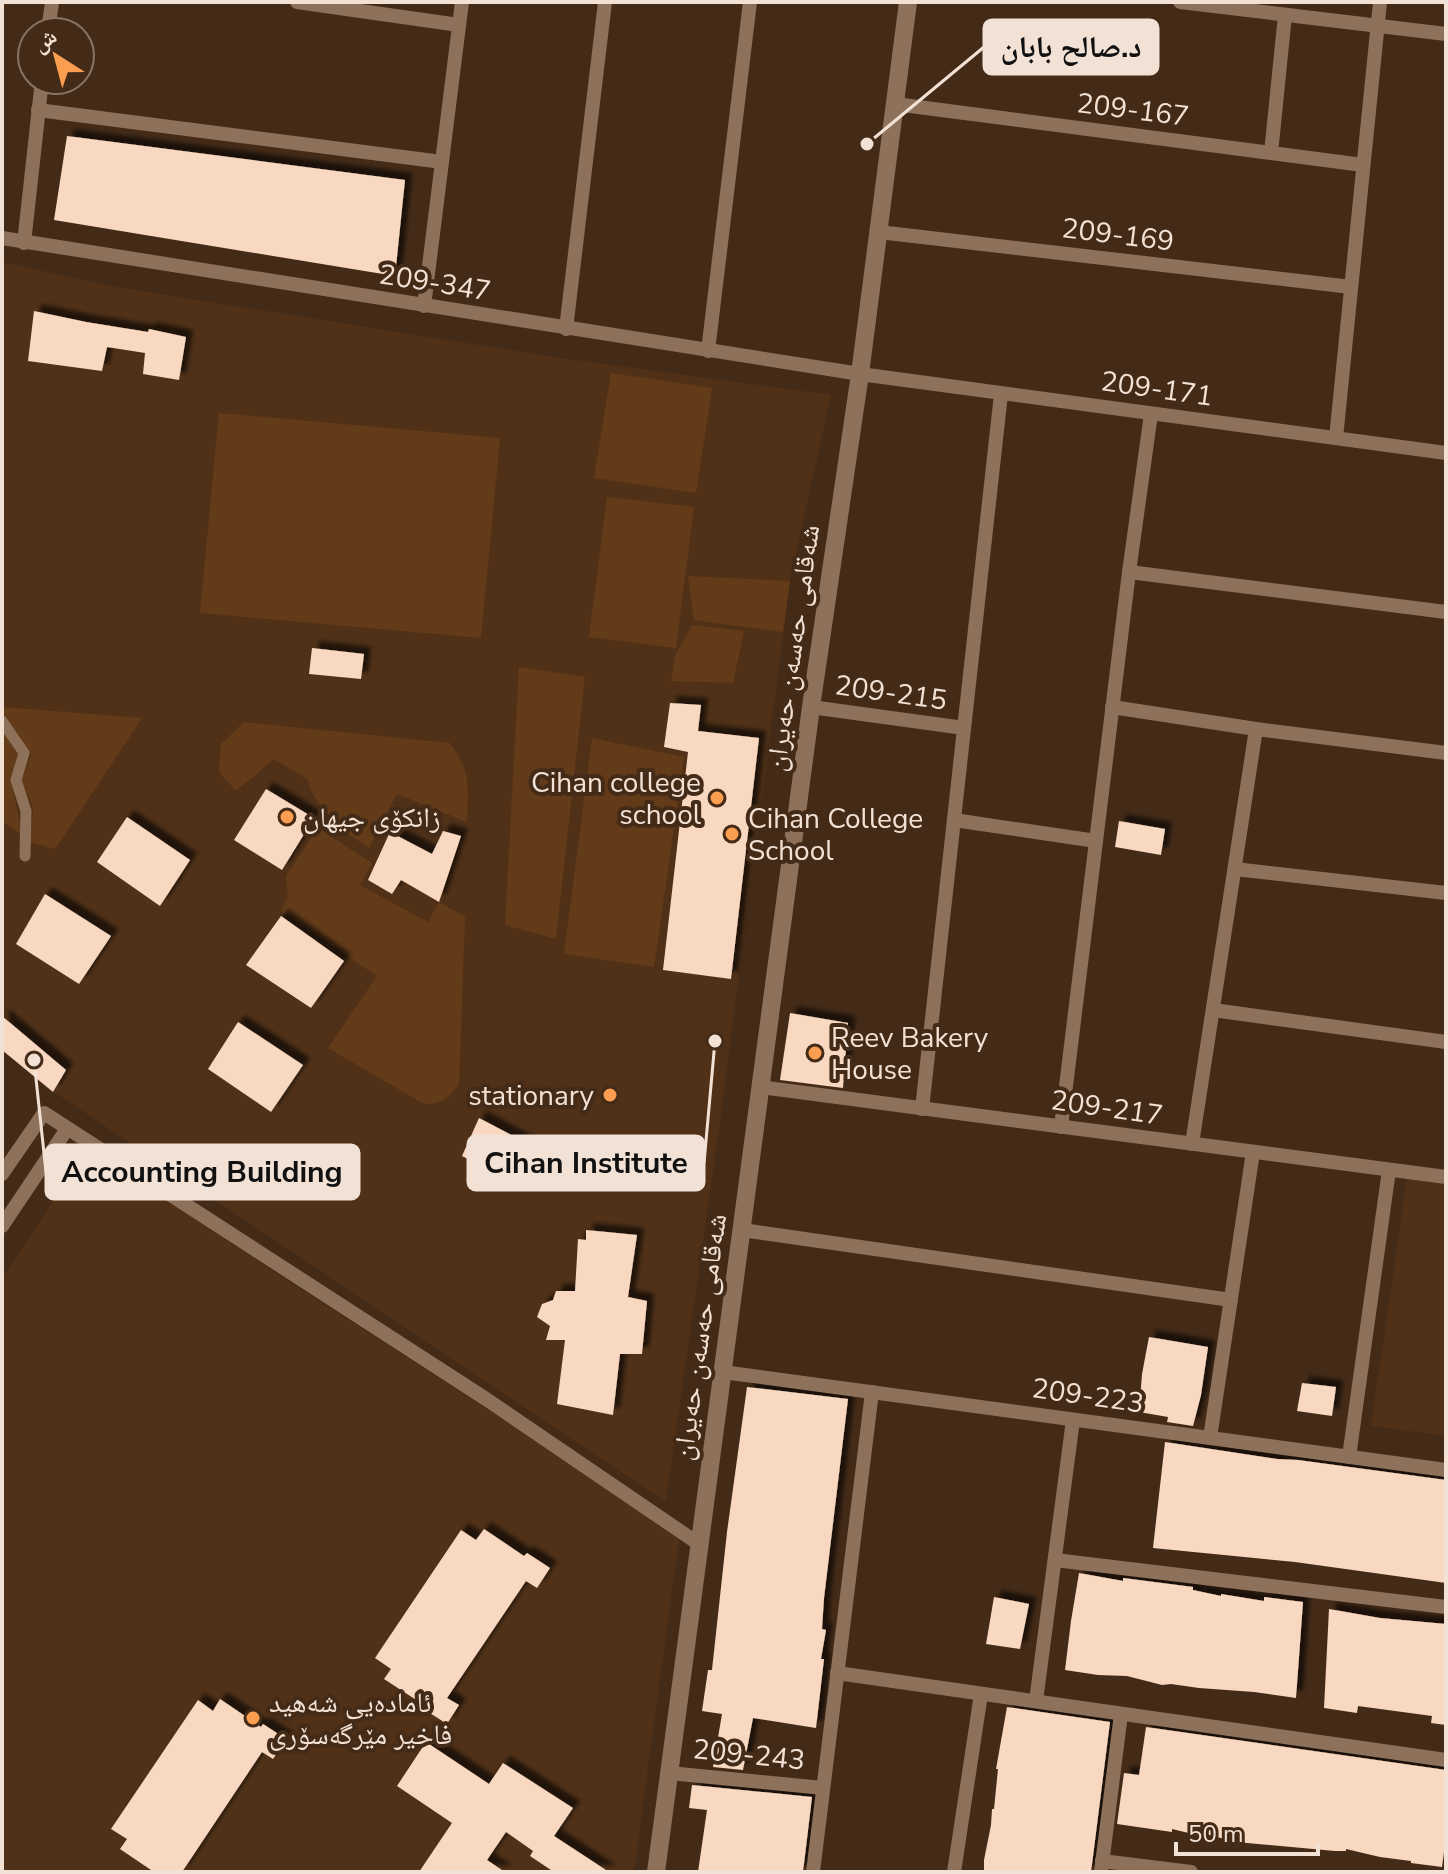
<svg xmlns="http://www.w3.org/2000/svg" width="1448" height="1874" viewBox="0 0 1448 1874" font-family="'Nunito Sans','Noto Naskh Arabic',sans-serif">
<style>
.built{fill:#503118}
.green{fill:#633b19}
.building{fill:#f8d8c0;filter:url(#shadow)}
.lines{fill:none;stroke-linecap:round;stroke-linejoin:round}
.pedestrian{stroke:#8e715b;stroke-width:11}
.minor{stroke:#8e715b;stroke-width:14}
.tertiary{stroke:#8e715b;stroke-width:18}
.poi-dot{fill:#fb9e50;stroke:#442b18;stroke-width:3}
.labels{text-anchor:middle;stroke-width:8;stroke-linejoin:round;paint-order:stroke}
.street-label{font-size:28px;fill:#f2e1d5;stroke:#442b18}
.poi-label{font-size:28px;fill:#f2e1d5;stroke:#442b18;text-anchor:start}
.leader{fill:none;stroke:#f2e1d5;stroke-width:3}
.callout-dot{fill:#f2e1d5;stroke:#442b18;stroke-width:3}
.callout{fill:#f2e1d5;stroke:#f2e1d5;stroke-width:3}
.callout-label{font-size:30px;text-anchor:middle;font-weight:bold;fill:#111}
</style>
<defs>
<filter id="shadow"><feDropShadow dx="7" dy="-7" stdDeviation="2" flood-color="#0009"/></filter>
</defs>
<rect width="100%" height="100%" fill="#442b18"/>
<!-- built -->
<g class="built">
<path d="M 2,262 L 111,286 L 554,357 L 831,395 L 790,581 L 722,1107 L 666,1502 L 54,1092 L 2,1050 Z"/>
<path d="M 87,1149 L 310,1295 L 570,1462 L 679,1539 L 634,1872 L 2,1872 L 2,1279 Z"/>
<path d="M 1407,1177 L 1446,1182 L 1446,1436 L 1371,1426 Z"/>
</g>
<!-- green -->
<g class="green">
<path d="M 611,373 L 712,388 L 696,493 L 594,478 Z"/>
<path d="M 219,413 L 500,438 L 481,638 L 200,613 Z"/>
<path d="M 607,497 L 694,507 L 676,648 L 589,637 Z"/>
<path d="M 688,576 L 790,581 L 783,632 L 694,620 Z"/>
<path d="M 692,625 L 744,631 L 733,683 L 671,681 L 675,656 Z"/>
<path d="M 519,667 L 585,677 L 556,939 L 505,925 Z"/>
<path d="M 2,707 L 142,718 L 55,849 L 30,842 L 33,807 L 21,781 L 31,755 L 2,711 Z"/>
<path d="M 244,722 L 450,743 C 472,774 468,786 467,822 L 397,794 L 369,848 L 330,822 L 312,792 L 307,779 L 274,759 L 236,791 L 219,772 L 221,744 Z"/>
<path d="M 2,730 L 18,753 L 11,778 L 22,835 L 2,821 Z"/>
<path d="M 592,738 L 684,757 L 654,967 L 564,954 Z"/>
<path d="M 318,828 L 372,863 L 360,885 L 428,922 L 439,902 L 465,917 L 459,1085 C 446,1099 443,1104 424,1104 L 328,1048 L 377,976 L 281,911 L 288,896 L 286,876 Z"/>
</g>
<!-- building -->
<g class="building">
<path d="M 67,136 L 405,180 L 395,276 L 54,220 Z"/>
<path d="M 34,311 L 86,322 L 148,332 L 149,329 L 186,337 L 179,380 L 143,374 L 145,353 L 107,347 L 102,371 L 28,361 Z"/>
<path d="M 312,648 L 364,654 L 361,679 L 309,674 Z"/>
<path d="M 670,703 L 701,705 L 698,731 L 759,738 L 731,979 L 663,970 L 688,752 L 664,747 Z"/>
<path d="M 266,789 L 314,818 L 282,870 L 234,840 Z"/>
<path d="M 127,817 L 190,860 L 160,906 L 97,862 Z"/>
<path d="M 1119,821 L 1165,829 L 1161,855 L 1115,847 Z"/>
<path d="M 443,831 L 461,836 L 439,902 L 401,880 L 392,894 L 368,880 L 390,832 L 432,854 Z"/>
<path d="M 45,894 L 111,936 L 79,984 L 16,944 Z"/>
<path d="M 281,916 L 344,961 L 311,1008 L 246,965 Z"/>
<path d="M 790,1013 L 848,1023 L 843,1088 L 780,1080 Z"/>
<path d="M 2,1016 L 66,1070 L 53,1092 L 2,1050 Z"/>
<path d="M 238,1022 L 303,1065 L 271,1112 L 208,1069 Z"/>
<path d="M 479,1118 L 534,1147 L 535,1145 L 555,1158 L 540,1190 L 506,1172 L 503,1177 L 462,1156 Z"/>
<path d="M 586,1230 L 637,1235 L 628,1297 L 647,1301 L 642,1354 L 620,1354 L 613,1415 L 557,1404 L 565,1340 L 546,1340 L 550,1326 L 537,1317 L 542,1304 L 553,1300 L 556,1291 L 575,1291 L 578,1239 L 586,1240 Z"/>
<path d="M 1149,1337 L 1208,1347 L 1201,1395 L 1193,1426 L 1167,1422 L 1168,1417 L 1139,1412 L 1142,1374 Z"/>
<path d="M 1302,1383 L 1336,1387 L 1332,1416 L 1297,1411 Z"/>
<path d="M 747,1387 L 848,1399 L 824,1598 L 822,1629 L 826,1630 L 821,1659 L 824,1659 L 816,1728 L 753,1718 L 743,1770 L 713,1767 L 722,1714 L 702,1711 L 708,1670 L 712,1670 L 727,1532 Z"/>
<path d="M 1165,1442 L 1277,1459 L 1298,1460 L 1446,1480 L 1446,1583 L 1295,1562 L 1153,1548 Z"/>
<path d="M 484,1529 L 524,1556 L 527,1553 L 550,1568 L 537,1588 L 526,1581 L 447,1698 L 459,1705 L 447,1724 L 422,1708 L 424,1705 L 384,1679 L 391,1669 L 375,1658 L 461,1530 L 476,1540 Z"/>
<path d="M 1079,1573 L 1123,1581 L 1123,1578 L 1193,1587 L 1193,1590 L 1221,1596 L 1221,1594 L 1264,1601 L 1264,1597 L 1303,1602 L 1296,1698 L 1254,1692 L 1199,1688 L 1171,1684 L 1162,1685 L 1127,1676 L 1098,1675 L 1065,1670 L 1071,1621 Z"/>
<path d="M 994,1597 L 1029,1604 L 1020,1649 L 986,1644 Z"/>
<path d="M 1329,1609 L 1380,1618 L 1446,1624 L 1446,1725 L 1431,1723 L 1432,1716 L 1358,1706 L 1357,1713 L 1324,1708 Z"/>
<path d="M 220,1699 L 261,1727 L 263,1724 L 286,1739 L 273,1759 L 262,1752 L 182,1872 L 154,1872 L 120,1849 L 127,1839 L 111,1829 L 198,1700 L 213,1711 Z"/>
<path d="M 1007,1707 L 1110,1722 L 1091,1872 L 984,1872 L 984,1860 L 991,1825 L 992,1809 L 994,1809 L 998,1769 L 996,1769 Z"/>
<path d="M 1146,1727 L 1446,1770 L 1446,1836 L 1442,1867 L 1411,1863 L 1411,1861 L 1380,1857 L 1346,1849 L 1346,1851 L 1335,1851 L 1236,1842 L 1202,1833 L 1201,1836 L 1172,1829 L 1172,1832 L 1117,1824 L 1124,1773 L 1139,1775 Z"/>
<path d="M 426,1742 L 489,1784 L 503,1763 L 573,1808 L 554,1836 L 609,1872 L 554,1872 L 530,1856 L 533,1851 L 506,1832 L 487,1860 L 505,1872 L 419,1872 L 452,1823 L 397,1786 Z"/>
<path d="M 692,1785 L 812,1797 L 803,1872 L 698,1872 L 707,1810 L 689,1808 Z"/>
</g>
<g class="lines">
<!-- pedestrian -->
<path class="pedestrian" d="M 2,721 L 24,753 L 16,780 L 26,811 L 25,856"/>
<!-- minor -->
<g class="minor">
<path d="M 297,2 L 459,25"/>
<path d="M 1180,2 L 1446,34"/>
<path d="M 48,32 L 52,2"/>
<path d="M 895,104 L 1363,165"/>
<path d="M 38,110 L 442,162"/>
<path d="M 1271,153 L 1285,15"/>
<path d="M 879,232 L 1351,287"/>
<path d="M 2,238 L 860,374 L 1446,453"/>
<path d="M 24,243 L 42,80"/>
<path d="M 424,306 L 462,2"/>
<path d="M 566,329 L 605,2"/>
<path d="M 708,351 L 750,2"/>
<path d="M 1336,438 L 1380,2"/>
<path d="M 1129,572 L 1446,612"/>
<path d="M 811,707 L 964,728"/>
<path d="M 1112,707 L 1256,729 L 1446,753"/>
<path d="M 954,820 L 1096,841"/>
<path d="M 1235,869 L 1446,893"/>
<path d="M 1213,1010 L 1446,1042"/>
<path d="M 760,1087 L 1446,1177"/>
<path d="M 922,1109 L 1001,394"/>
<path d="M 1061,1127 L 1129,572 L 1151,414"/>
<path d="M 1192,1144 L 1256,729"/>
<path d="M 2,1174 L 44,1113 L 486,1399 L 699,1544"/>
<path d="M 2,1226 L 67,1129"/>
<path d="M 742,1230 L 1231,1300"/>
<path d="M 723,1372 L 1446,1470"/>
<path d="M 1210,1438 L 1253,1152"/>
<path d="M 1349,1457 L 1389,1170"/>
<path d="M 1055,1560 L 1446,1607"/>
<path d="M 837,1673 L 1446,1760"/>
<path d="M 1036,1701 L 1073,1420"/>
<path d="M 669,1773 L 823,1788"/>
<path d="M 1102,1861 L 1191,1872"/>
<path d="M 813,1872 L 872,1392"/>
<path d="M 954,1872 L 981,1694"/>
<path d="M 1101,1872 L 1121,1714"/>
</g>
<!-- tertiary -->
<path class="tertiary" d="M 656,1872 L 811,707 L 860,374 L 908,2"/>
</g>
<!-- markers -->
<g class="poi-dot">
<circle cx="717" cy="798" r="8"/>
<circle cx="287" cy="817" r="8"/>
<circle cx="732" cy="834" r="8"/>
<circle cx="815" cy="1053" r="8"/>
<circle cx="610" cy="1095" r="8"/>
<circle cx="253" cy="1718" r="8"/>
</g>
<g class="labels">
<!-- street labels -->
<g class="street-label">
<text transform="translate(1133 109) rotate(7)" y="10">209-167</text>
<text transform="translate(1118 234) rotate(7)" y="10">209-169</text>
<text transform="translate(435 282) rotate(9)" y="10">209-347</text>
<text transform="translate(1157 388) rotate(8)" y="10">209-171</text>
<text transform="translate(792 648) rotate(-82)" y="10">شەقامی حەسەن حەیران</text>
<text transform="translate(891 692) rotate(8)" y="10">209-215</text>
<text transform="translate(1107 1107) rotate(8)" y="10">209-217</text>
<text transform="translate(699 1337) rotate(-82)" y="10">شەقامی حەسەن حەیران</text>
<text transform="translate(1088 1395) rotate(8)" y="10">209-223</text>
<text transform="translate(749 1754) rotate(6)" y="10">209-243</text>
</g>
<!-- poi labels -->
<g class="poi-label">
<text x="701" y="792" text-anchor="end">Cihan college<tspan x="701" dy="32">school</tspan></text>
<text x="303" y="827">زانکۆی جیھان</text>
<text x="748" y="828">Cihan College<tspan x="748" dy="32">School</tspan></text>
<text x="831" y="1047">Reev Bakery<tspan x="831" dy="32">House</tspan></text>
<text x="594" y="1105" text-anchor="end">stationary</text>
<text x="269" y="1712">ئامادەیی شەهید<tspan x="269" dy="32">فاخیر مێرگەسۆری</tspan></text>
</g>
</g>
<!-- callouts -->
<path class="leader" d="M867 144L984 47M715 1041L704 1163M34 1060L46 1172"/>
<g class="callout-dot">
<circle cx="867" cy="144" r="8"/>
<circle cx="715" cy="1041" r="8"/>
<circle cx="34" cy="1060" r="8"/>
</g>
<g class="callout">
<rect x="984" y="20" width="174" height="54" rx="8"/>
<rect x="468" y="1136" width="236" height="54" rx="8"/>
<rect x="46" y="1145" width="313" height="54" rx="8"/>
</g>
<g class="callout-label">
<text x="1071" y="57">د.صالح بابان</text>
<text x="586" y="1173">Cihan Institute</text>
<text x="202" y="1182">Accounting Building</text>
</g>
<!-- border -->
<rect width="1448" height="1874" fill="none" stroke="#f2e1d5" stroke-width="8"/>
<!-- north arrow -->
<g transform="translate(56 56) rotate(324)"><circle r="38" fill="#442b18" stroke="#8a7464" stroke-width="2"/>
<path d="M0-6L14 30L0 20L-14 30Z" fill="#fb9e50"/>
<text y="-12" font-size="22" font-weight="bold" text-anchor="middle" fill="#f2e1d5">ش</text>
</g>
<!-- scale -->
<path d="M1176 1842v12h142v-12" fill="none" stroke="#f2e1d5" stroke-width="4"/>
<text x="1188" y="1842" font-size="24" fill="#f2e1d5" stroke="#442b18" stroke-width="6" paint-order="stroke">50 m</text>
</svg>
